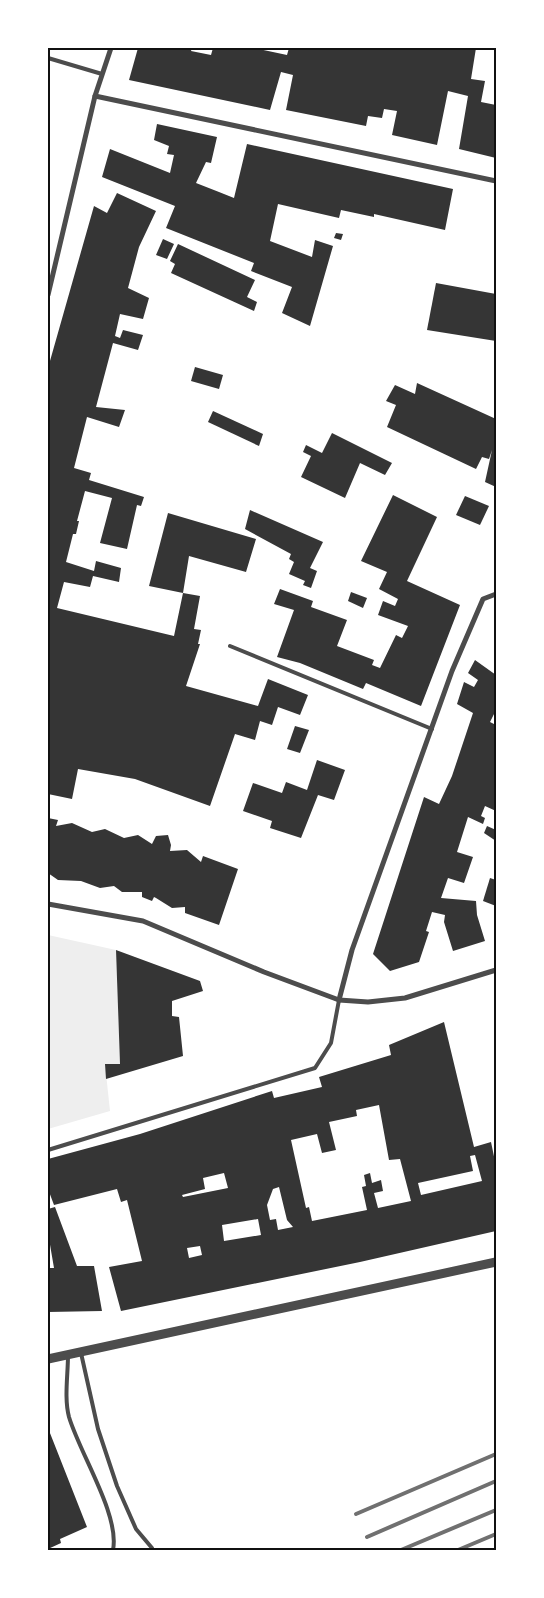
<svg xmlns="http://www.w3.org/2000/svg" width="544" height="1598" viewBox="0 0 544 1598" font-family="'IBM Plex Sans',sans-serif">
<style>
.green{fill:#eee}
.building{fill:#353535;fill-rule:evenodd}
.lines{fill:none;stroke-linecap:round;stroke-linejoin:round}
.service{stroke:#4c4c4c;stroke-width:4}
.minor{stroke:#4c4c4c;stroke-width:5}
.tertiary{stroke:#4c4c4c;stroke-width:9}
.rail{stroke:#707070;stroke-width:4}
.neatline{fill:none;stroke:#111;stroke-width:2}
</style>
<rect width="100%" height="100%" fill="#fff"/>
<!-- green -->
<path class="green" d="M 48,935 L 116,950 L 120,1064 L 105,1064 L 110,1111 L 48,1129 Z"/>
<!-- building -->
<g class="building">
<path d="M 138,48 L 192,48 L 191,51 L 211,55 L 213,48 L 254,48 L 287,55 L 289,48 L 476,48 L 471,79 L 485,81 L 481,102 L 496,105 L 496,158 L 459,149 L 468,96 L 448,91 L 437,145 L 392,135 L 397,111 L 384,109 L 382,118 L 368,116 L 366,126 L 286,110 L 293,75 L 281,72 L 270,110 L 129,80 Z"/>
<path d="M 157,124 L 217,137 L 211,163 L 206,162 L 196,183 L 219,192 L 234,198 L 247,144 L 453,189 L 445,230 L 374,214 L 374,217 L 341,210 L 339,218 L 278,204 L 270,241 L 312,257 L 315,240 L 333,246 L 310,326 L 282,313 L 292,287 L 251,271 L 254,263 L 166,228 L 175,206 L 102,177 L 110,149 L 170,173 L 174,155 L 167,154 L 169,146 L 154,140 Z"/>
<path d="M 117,193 L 156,211 L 139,247 L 128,288 L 149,298 L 143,319 L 120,314 L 115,336 L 120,338 L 123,330 L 143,335 L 138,350 L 113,343 L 96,407 L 125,410 L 119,427 L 87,417 L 74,468 L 91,473 L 89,480 L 144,497 L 141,506 L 137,505 L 127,549 L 100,543 L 112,498 L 85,491 L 77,521 L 79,521 L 76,534 L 73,534 L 66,562 L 94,571 L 96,561 L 121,568 L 119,582 L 93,576 L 90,587 L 64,582 L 57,608 L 174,636 L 183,593 L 149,586 L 168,513 L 256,539 L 246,572 L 189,556 L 183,593 L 200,596 L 194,629 L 201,630 L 198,644 L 200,644 L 186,686 L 258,706 L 268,679 L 308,695 L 300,715 L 278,707 L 272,725 L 260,721 L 255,740 L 235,734 L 210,806 L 135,779 L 78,769 L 72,799 L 48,794 L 50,774 L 48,773 L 48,368 L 94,206 L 107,213 Z"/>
<path d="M 336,233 L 343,234 L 341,240 L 334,238 Z"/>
<path d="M 163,239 L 174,244 L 167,259 L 156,255 Z"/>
<path d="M 178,244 L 255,280 L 247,297 L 257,302 L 254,311 L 171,273 L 175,264 L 170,261 Z"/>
<path d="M 436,283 L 496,294 L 496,341 L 427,330 Z"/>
<path d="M 195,367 L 223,375 L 219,389 L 191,381 Z"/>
<path d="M 417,383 L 496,419 L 496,487 L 485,482 L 492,450 L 489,459 L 482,457 L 476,469 L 387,427 L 396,405 L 386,401 L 395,385 L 415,394 Z"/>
<path d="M 213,411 L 263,434 L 259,446 L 208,422 Z"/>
<path d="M 332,433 L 392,463 L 385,475 L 360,463 L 345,498 L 301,477 L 311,456 L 303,452 L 306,445 L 322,453 Z"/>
<path d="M 393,495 L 437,517 L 407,581 L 460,605 L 421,706 L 366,683 L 363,689 L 300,663 L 277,657 L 294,610 L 274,604 L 280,589 L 313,601 L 311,607 L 347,620 L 337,646 L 374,660 L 372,665 L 380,668 L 396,635 L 402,638 L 408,626 L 378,615 L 383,601 L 395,606 L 398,599 L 379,589 L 387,572 L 361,561 Z"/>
<path d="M 465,496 L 489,506 L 480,525 L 456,515 Z"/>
<path d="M 250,510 L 323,542 L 310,568 L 317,571 L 311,588 L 303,585 L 305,581 L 289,574 L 294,562 L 289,559 L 291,554 L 245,529 Z"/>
<path d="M 351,592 L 367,598 L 363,608 L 348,601 Z"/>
<path d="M 475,660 L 496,675 L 496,710 L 490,722 L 496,725 L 495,796 L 496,811 L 485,806 L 481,816 L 485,818 L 483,824 L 468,817 L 457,852 L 473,857 L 464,883 L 448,878 L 441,898 L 476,901 L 477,915 L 485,941 L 453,951 L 444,922 L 445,915 L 432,912 L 426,931 L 429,932 L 419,962 L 390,971 L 373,954 L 424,797 L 439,804 L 452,776 L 473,713 L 457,704 L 464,682 L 474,687 L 478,680 L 468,673 Z"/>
<path d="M 295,726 L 309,730 L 300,753 L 287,749 Z"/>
<path d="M 317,760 L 345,770 L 334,800 L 318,795 L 301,838 L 270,828 L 272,821 L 243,811 L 253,783 L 282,793 L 286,782 L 307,790 Z"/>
<path d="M 48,818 L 58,820 L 56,826 L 72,823 L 92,832 L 105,829 L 124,838 L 138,835 L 152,844 L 156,836 L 168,835 L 171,845 L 170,851 L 187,850 L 201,862 L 203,856 L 238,869 L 219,925 L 185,913 L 185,907 L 172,908 L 156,898 L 154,897 L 152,901 L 142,897 L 142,892 L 122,892 L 114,886 L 100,888 L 81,881 L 58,880 L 48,873 Z"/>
<path d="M 487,826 L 496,830 L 496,841 L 484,833 Z"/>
<path d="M 490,878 L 496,880 L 496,906 L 483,901 Z"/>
<path d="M 116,950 L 200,981 L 203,991 L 172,1001 L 172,1016 L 179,1017 L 183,1056 L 106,1079 L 105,1064 L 120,1064 Z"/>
<path d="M 444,1022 L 474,1147 L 491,1142 L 496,1166 L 496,1231 L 360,1262 L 121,1311 L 109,1267 L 142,1261 L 127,1200 L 121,1202 L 117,1189 L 54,1205 L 48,1189 L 48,1159 L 140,1134 L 272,1091 L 274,1098 L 322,1087 L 319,1077 L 391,1055 L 389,1045 ZM 379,1105 L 389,1160 L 400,1159 L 411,1201 L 378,1208 L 374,1193 L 383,1191 L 381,1180 L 372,1183 L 370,1173 L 364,1175 L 366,1186 L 362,1187 L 367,1210 L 312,1221 L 309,1207 L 306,1208 L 291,1140 L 317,1134 L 322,1153 L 336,1150 L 329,1122 L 357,1116 L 356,1110 ZM 475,1155 L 482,1181 L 421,1195 L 418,1183 L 473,1171 L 470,1156 ZM 224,1173 L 228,1188 L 183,1197 L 182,1195 L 205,1189 L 203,1178 ZM 279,1187 L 287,1220 L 293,1227 L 278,1230 L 276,1219 L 270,1220 L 267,1205 L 273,1189 ZM 258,1219 L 261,1235 L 224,1241 L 222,1225 ZM 200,1246 L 202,1255 L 189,1258 L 187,1248 Z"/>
<path d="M 55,1207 L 77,1266 L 94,1266 L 102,1311 L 48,1312 L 48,1268 L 54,1268 L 48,1233 L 48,1209 Z"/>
<path d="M 48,1428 L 87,1527 L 60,1539 L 61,1543 L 48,1549 Z"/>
</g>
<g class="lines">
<!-- service -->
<g class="service">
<path d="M 48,58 L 102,74"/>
<path d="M 230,646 L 432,729"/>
<path d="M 48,1150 L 315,1068 L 331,1043 L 339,1000"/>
<path d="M 81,1353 L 98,1429 L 117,1486 L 136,1529 L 152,1548"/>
<path d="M 68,1355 C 68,1375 64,1398 69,1417 C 80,1454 120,1515 113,1550"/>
</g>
<!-- minor -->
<g class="minor">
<path d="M 95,96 L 496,181"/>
<path d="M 48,295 L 95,96 L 111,48"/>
<path d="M 48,904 L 143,921 L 264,972 L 339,1000 L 368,1002 L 405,998 L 496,970"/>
<path d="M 339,1000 L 352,950 L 452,671 L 483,599 L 496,594"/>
</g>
<!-- tertiary -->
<path class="tertiary" d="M 48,1359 L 496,1262"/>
<!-- rail -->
<g class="rail">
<path d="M 356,1514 L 496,1454"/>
<path d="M 367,1537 L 496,1481"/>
<path d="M 401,1550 L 496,1510"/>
<path d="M 458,1550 L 496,1534"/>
</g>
</g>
<!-- border -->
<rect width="544" height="1598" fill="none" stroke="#ffffff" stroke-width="98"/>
<rect x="49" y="49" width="446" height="1500" class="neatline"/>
</svg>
